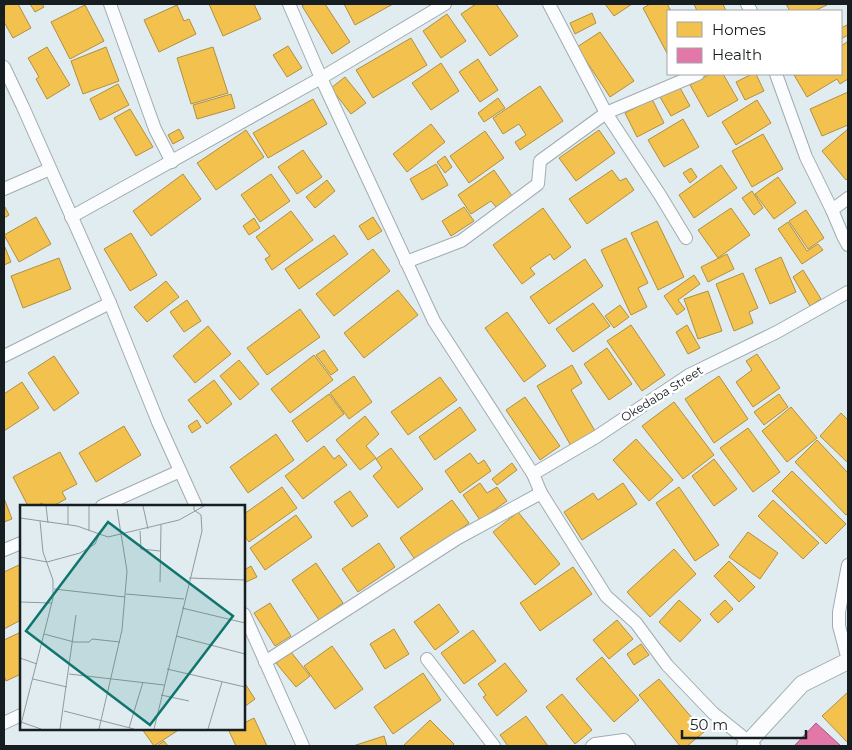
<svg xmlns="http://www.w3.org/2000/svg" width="852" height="750" viewBox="0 0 852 750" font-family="Montserrat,sans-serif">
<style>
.homes{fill:#f2c14e;stroke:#b09040}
.health{fill:#e377a8;stroke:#a65c80}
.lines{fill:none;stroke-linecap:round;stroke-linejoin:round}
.minor-casing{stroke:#a2abaf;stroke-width:14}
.tertiary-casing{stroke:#a2abaf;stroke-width:18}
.minor{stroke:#fafcfd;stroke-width:12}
.tertiary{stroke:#fafcfd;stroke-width:16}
.labels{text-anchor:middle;stroke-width:5;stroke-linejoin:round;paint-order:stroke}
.street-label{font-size:12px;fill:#171e21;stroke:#fff}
.inset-road{fill:none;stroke:#909a9e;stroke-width:1}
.view{fill:#0f766e;fill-opacity:0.15;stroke:#0f766e;stroke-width:2.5}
.inset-edge{fill:none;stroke:#171e21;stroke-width:2.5}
</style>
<rect width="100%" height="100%" fill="#e1ecf1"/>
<!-- homes -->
<g class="homes">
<path d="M 8,4 L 18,4 L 31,28 L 13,38 L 4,22 L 4,6 Z"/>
<path d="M 30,4 L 42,4 L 44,7 L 35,12 Z"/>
<path d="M 209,4 L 254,4 L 261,19 L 223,36 Z"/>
<path d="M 305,4 L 325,4 L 350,42 L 332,54 L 302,6 Z"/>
<path d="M 344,4 L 393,4 L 355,25 Z"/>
<path d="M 476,4 L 496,4 L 518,36 L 490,56 L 461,14 Z"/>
<path d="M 605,4 L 632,4 L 614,16 Z"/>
<path d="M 650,4 L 667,4 L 671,11 L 668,11 L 668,55 L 643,8 Z"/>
<path d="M 694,4 L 723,4 L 726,11 L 697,11 Z"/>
<path d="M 786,4 L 826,4 L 827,5 L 814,11 L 790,11 Z"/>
<path d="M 85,5 L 104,41 L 70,59 L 51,22 Z"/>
<path d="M 177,5 L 184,21 L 189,19 L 196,34 L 159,52 L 144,20 Z"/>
<path d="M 592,13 L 596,23 L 575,34 L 570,23 Z"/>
<path d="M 447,14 L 466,41 L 441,58 L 423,31 Z"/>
<path d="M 847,25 L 848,27 L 848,35 L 841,39 L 841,28 Z"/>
<path d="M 600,32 L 634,81 L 610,97 L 577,47 Z"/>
<path d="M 411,38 L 427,65 L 373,98 L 356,70 Z"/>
<path d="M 847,42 L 848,44 L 848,79 L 840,84 L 837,79 L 807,97 L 794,75 L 841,74 L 841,46 Z"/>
<path d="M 288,46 L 302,68 L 287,77 L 273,55 Z"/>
<path d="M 47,47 L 70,85 L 47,99 L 36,79 L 39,77 L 28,58 Z"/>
<path d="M 106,47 L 119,81 L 83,94 L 71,61 Z"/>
<path d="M 213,47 L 228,93 L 191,104 L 177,58 Z"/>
<path d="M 478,59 L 498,90 L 480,102 L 459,72 Z"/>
<path d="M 441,63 L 459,91 L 431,110 L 412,83 Z"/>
<path d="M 710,74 L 723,74 L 738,100 L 708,117 L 690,85 Z"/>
<path d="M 752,74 L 756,74 L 764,91 L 745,100 L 736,82 Z"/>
<path d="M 345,77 L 366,103 L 351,114 L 331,88 Z"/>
<path d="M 118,84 L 129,105 L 100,120 L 90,99 Z"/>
<path d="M 540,86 L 563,121 L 520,150 L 515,142 L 526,135 L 519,124 L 503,134 L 493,118 Z"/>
<path d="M 679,86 L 690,106 L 671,116 L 660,97 Z"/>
<path d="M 848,92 L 848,125 L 822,136 L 810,109 Z"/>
<path d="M 231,94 L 235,108 L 197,119 L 193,105 Z"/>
<path d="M 498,98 L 505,108 L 484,122 L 478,113 Z"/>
<path d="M 313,99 L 327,124 L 268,158 L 253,133 Z"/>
<path d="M 652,99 L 664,123 L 637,137 L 625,113 Z"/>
<path d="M 757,100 L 771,123 L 736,145 L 722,122 Z"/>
<path d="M 130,109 L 153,147 L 136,156 L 114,118 Z"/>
<path d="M 683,119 L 699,147 L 664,167 L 648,140 Z"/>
<path d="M 431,124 L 445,142 L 407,172 L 393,154 Z"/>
<path d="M 179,129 L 184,138 L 173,144 L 168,135 Z"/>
<path d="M 848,129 L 848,178 L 846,180 L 822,151 Z"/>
<path d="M 246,130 L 264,157 L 216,190 L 197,163 Z"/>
<path d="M 599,130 L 615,153 L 576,181 L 559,158 Z"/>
<path d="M 485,131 L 504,158 L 469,183 L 450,156 Z"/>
<path d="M 763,134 L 783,169 L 752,187 L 732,151 Z"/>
<path d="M 303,150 L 322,177 L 297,194 L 278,167 Z"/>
<path d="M 445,156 L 452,167 L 445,173 L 437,162 Z"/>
<path d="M 436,164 L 448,185 L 422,200 L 410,179 Z"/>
<path d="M 721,165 L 737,188 L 694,218 L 679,195 Z"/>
<path d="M 691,168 L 697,177 L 690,183 L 683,173 Z"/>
<path d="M 494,170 L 512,196 L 496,207 L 491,201 L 471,214 L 458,195 Z"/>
<path d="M 612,170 L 620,181 L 626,178 L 634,190 L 587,224 L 569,199 Z"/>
<path d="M 183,174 L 201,199 L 151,236 L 133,211 Z"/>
<path d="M 271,174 L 290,201 L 260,222 L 241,195 Z"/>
<path d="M 778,177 L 796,203 L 774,219 L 755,194 Z"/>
<path d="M 327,180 L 335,191 L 315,208 L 306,197 Z"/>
<path d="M 752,191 L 763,208 L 754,215 L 742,198 Z"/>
<path d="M 4,207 L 5,207 L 9,215 L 4,218 Z"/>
<path d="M 464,207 L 474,221 L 451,236 L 442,221 Z"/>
<path d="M 543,208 L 571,247 L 554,260 L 550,254 L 530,268 L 535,274 L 522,284 L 493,245 Z"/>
<path d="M 731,208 L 750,235 L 718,258 L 698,230 Z"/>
<path d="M 806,210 L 824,238 L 808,249 L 789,221 Z"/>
<path d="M 291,211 L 313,240 L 272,270 L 265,259 L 270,256 L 256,237 Z"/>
<path d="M 36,217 L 51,244 L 19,262 L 4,235 Z"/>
<path d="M 373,217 L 382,231 L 368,240 L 359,226 Z"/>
<path d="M 254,218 L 260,228 L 249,235 L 243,226 Z"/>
<path d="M 657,221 L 684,277 L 658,290 L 631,233 Z"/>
<path d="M 788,222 L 807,251 L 818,244 L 823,250 L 802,264 L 778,229 Z"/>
<path d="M 131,233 L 157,275 L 130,291 L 104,249 Z"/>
<path d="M 334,235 L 348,254 L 299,289 L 285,269 Z"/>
<path d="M 626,238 L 648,283 L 638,288 L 647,307 L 631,315 L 601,250 Z"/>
<path d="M 4,245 L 11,262 L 4,265 Z"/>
<path d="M 373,249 L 390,271 L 334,316 L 316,294 Z"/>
<path d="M 727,254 L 734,269 L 708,282 L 701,267 Z"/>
<path d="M 781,257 L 796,292 L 770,304 L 755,269 Z"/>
<path d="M 59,258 L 71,289 L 23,308 L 11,276 Z"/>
<path d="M 585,259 L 603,286 L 549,324 L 530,297 Z"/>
<path d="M 803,270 L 821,299 L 810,306 L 793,277 Z"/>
<path d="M 743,273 L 758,308 L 749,312 L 753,323 L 734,331 L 716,284 Z"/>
<path d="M 694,275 L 700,284 L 678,300 L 685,309 L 677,315 L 664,296 Z"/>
<path d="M 166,281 L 179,297 L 147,322 L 134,307 Z"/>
<path d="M 398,290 L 418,315 L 364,358 L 344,333 Z"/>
<path d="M 708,291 L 722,331 L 698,339 L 684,299 Z"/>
<path d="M 187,300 L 201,321 L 184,332 L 170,312 Z"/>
<path d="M 593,303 L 610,326 L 573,352 L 556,329 Z"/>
<path d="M 620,305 L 629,317 L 614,328 L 605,316 Z"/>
<path d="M 300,309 L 320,337 L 267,375 L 247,348 Z"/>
<path d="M 507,312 L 546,366 L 524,382 L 485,328 Z"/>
<path d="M 631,325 L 665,375 L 642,391 L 607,341 Z"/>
<path d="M 687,325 L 700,348 L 688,354 L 676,332 Z"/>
<path d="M 208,326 L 231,354 L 195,383 L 173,356 Z"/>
<path d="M 607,348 L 632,384 L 609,400 L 584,364 Z"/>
<path d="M 324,350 L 338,370 L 331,375 L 316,355 Z"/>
<path d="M 757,354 L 780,388 L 753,407 L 736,382 L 752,370 L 746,361 Z"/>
<path d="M 314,355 L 333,380 L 290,413 L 271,389 Z"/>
<path d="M 54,356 L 79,393 L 54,411 L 28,373 Z"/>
<path d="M 239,360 L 259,384 L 240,400 L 220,376 Z"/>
<path d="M 572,365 L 582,383 L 571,390 L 595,431 L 571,446 L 537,386 Z"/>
<path d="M 354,376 L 372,402 L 349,419 L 330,393 Z"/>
<path d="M 719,376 L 748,419 L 714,443 L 685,399 Z"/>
<path d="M 440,377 L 457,400 L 408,435 L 391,412 Z"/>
<path d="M 214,380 L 232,404 L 207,424 L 188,400 Z"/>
<path d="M 22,382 L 39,408 L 4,431 L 4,394 Z"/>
<path d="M 329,394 L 344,414 L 307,442 L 292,421 Z"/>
<path d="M 779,394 L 788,407 L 764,425 L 754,412 Z"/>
<path d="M 525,397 L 560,446 L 540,460 L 506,410 Z"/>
<path d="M 674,402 L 714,455 L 683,479 L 642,426 Z"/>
<path d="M 460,407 L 476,430 L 435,460 L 419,437 Z"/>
<path d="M 791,407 L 817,438 L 787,462 L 762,431 Z"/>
<path d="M 841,413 L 848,420 L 848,463 L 820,436 Z"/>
<path d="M 365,416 L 379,434 L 366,446 L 376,458 L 360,470 L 336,440 Z"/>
<path d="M 197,420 L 201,427 L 192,433 L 188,426 Z"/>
<path d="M 124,426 L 141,455 L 96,482 L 79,453 Z"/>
<path d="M 748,428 L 780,472 L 753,492 L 720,448 Z"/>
<path d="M 276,434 L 294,460 L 248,493 L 230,467 Z"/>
<path d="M 636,439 L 673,480 L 649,501 L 613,460 Z"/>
<path d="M 817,440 L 848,473 L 848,513 L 846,515 L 795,462 Z"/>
<path d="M 324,446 L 334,459 L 339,455 L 347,465 L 303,499 L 285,476 Z"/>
<path d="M 391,448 L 423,489 L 398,508 L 373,476 L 382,468 L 376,459 Z"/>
<path d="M 60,452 L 77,484 L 62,492 L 66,499 L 53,506 L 44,506 L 42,503 L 36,506 L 28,506 L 13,477 Z"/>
<path d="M 470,453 L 478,464 L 484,460 L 491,471 L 460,493 L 445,471 Z"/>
<path d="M 714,459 L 737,489 L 714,506 L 692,476 Z"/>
<path d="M 512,463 L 517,470 L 497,485 L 492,479 Z"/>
<path d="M 792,471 L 846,524 L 826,544 L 772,491 Z"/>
<path d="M 480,483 L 487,493 L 497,487 L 507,501 L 480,520 L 463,495 Z"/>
<path d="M 623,483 L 637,504 L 582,540 L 564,512 L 593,493 L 598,500 Z"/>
<path d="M 282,487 L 297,508 L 249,542 L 244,535 L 244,514 Z"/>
<path d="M 679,487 L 719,545 L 695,561 L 656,503 Z"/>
<path d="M 350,491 L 368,516 L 352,527 L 334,502 Z"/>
<path d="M 4,498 L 12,519 L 4,522 Z"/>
<path d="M 452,500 L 469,523 L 416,561 L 400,538 Z"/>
<path d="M 773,500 L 819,543 L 803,559 L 758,516 Z"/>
<path d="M 518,512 L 560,564 L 535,585 L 493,532 Z"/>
<path d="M 296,515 L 312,537 L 265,570 L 250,548 Z"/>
<path d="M 748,532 L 778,553 L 760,579 L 729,557 Z"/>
<path d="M 379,543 L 395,567 L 358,592 L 342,569 Z"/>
<path d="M 674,549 L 696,574 L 650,617 L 627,592 Z"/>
<path d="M 729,561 L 755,587 L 739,602 L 714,576 Z"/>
<path d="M 316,563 L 343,603 L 319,620 L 292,580 Z"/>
<path d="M 21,564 L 21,620 L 4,629 L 4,572 Z"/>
<path d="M 251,566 L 257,577 L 246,582 L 244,578 L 244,570 Z"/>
<path d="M 573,567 L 592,594 L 540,631 L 520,603 Z"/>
<path d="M 679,600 L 701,620 L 680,642 L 659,622 Z"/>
<path d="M 725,600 L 733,609 L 718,623 L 710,614 Z"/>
<path d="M 270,603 L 291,636 L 275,646 L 254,613 Z"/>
<path d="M 439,604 L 459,632 L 435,650 L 414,622 Z"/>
<path d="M 617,620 L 633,639 L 609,659 L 593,640 Z"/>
<path d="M 394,629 L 409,654 L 385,669 L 370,644 Z"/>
<path d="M 473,630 L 496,661 L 464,684 L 441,653 Z"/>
<path d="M 21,632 L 21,674 L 6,681 L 4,676 L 4,640 Z"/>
<path d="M 641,644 L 649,655 L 634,665 L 627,654 Z"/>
<path d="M 332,646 L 363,689 L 335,709 L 304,666 Z"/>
<path d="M 291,652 L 310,676 L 296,687 L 276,663 Z"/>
<path d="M 602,657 L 639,700 L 614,722 L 576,679 Z"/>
<path d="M 505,663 L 527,691 L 497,716 L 483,697 L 486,695 L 478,684 Z"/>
<path d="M 423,673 L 441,700 L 393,734 L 374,707 Z"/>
<path d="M 659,679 L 704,732 L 687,746 L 680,746 L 639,695 Z"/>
<path d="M 244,682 L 255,699 L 244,707 Z"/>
<path d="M 848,692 L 848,743 L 822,716 Z"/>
<path d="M 562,694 L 592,730 L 575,744 L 546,707 Z"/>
<path d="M 526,716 L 548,746 L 508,746 L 500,735 Z"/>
<path d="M 254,718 L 267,746 L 236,746 L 229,731 L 233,729 L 244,729 L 244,723 Z"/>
<path d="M 430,720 L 454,744 L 452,746 L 403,746 Z"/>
<path d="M 142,729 L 180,729 L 154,746 Z"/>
<path d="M 384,736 L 387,746 L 353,746 Z"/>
<path d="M 164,741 L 168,746 L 157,746 Z"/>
</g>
<!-- health -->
<path class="health" d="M 816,723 L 841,746 L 794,746 Z"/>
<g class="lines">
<defs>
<g id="minor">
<path d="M 110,4 L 155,129 L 172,162"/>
<path d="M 289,4 L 321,78 L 434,321 L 533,474 L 541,493 L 606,596 L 636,623 L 667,665 L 713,713 L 754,746"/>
<path d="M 549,4 L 606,113 L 660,195 L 686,238"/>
<path d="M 747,4 L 751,11"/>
<path d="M 4,67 L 23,107 L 110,303 L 158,422 L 196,506"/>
<path d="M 776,74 L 806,157 L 832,210 L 843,236 L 848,245"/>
<path d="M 4,189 L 50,169"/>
<path d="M 832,210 L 848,198"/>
<path d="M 71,217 L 321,78 L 445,4"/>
<path d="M 406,262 L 461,241 L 538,184 L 540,161 L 606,113 L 698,74"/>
<path d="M 4,356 L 110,303"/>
<path d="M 533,474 L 596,437 L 689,375 L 777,332 L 848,292"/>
<path d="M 102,506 L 180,471"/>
<path d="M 4,550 L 21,543"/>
<path d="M 848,565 L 839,612 L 839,626 L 848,660"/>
<path d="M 244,614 L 303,746"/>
<path d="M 427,659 L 494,746"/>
<path d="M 265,662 L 458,538 L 541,493"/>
<path d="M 4,723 L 21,715"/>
<path d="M 592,746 L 595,744 L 624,740 L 629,746"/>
</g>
<path id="tertiary" d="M 745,746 L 802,684 L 848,661"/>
</defs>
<!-- minor casing -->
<use href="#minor" class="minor-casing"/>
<!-- tertiary casing -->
<use href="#tertiary" class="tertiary-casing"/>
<!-- minor -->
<use href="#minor" class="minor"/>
<!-- tertiary -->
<use href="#tertiary" class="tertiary"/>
</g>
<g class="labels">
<!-- street labels -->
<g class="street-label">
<text transform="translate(662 394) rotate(-32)" y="4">Okedaba Street</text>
</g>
</g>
<!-- overview -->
<g transform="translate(20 505)">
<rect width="225" height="225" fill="#e1ecf1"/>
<path class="inset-road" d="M 26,1 L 28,18M 123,1 L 128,24M 224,1 L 225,34M 0,13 L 57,21 L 88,32 L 159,15 L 184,1M 48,20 L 48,1M 69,26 L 69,1M 120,26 L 121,44 L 140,46M 0,52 L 27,57 L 60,48 L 75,39 L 79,30M 169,73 L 225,75M 140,77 L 141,20M 34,84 L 105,92M 106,89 L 164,94M 0,97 L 32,98M 162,103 L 225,118M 24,129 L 54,137 L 69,137 L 72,134 L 100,137M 156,131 L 225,149M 0,153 L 17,159M 147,164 L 225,182M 49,169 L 144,180M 13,174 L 47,182M 141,190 L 169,196M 44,206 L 114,224M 1,217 L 21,224M 0,223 L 33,93 L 33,75 L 23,47 L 20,16M 109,223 L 123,177M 40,224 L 56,110M 79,224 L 102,125 L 107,66 L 97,4M 134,224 L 182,26 L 181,10 L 174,5 L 174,1M 188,224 L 202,177"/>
<path class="view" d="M 88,17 L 213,111 L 130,220 L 6,126 Z"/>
<rect width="225" height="225" class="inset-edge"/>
</g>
<!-- border -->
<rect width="852" height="750" fill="none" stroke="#171e21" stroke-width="10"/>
<!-- legend -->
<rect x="667" y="10" width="175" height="65" fill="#ffffff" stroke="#a2a5a6"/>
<rect x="677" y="22" width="25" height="15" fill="#f2c14e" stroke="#a2a5a6"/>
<text x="712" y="35" font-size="15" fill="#171e21">Homes</text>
<rect x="677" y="48" width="25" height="15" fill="#e377a8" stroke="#a2a5a6"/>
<text x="712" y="60" font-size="15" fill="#171e21">Health</text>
<!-- scale -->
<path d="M682 730v8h124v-8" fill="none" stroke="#171e21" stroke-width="2.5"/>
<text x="690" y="730" font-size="15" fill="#171e21" stroke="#ffffff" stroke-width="4" paint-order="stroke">50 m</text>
</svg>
